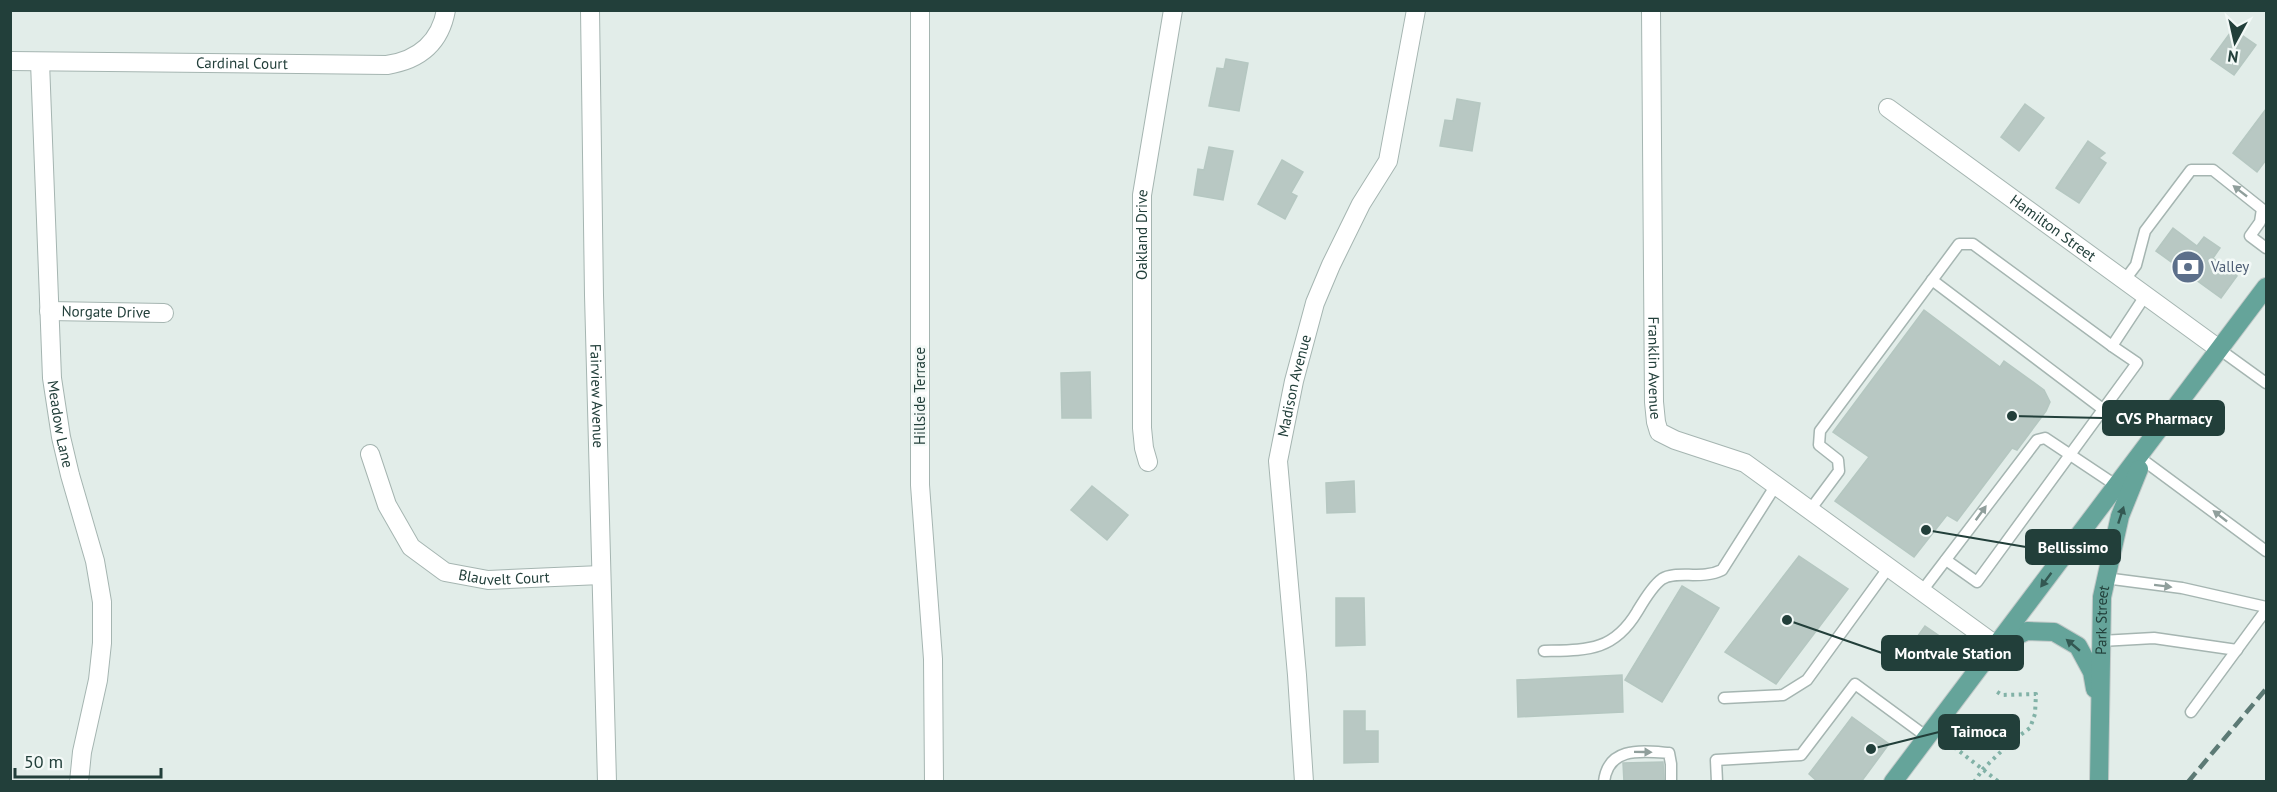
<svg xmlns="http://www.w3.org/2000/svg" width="2277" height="792" viewBox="0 0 2277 792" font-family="'PT Sans',sans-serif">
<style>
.building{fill:#b8c8c3;stroke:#b5c7c1;stroke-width:1.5}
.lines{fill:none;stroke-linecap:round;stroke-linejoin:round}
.service-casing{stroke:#a5b5b1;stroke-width:13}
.minor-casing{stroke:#a5b5b1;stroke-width:20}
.primary-casing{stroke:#c1c9c8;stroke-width:20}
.path{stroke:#82b2a7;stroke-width:4;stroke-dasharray:3 4.5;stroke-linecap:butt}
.service{stroke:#fff;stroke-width:10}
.minor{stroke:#fff;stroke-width:18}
.primary{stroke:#65a49a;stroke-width:18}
.rail{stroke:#5c7a75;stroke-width:4.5;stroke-dasharray:12 6;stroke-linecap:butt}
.oneway{fill:#909f9c}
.oneway2{fill:#335852}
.labels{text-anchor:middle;stroke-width:5;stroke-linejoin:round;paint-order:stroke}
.street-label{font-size:15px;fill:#223f3a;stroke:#f3f9f7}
.service-label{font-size:15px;fill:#4e5e75;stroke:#f3f9f7;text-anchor:start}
.leader{fill:none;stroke:#223f3a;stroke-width:2}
.callout-dot{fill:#223f3a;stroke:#f3f9f7;stroke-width:2}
.callout{fill:#223f3a;stroke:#223f3a;stroke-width:2}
.callout-label{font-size:16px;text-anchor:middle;font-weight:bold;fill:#fff}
</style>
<rect width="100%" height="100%" fill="#e2ede9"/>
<!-- building -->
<g class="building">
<path d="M 2233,29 L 2256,45 L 2234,75 L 2211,59 Z"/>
<path d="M 1226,59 L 1248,63 L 1239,111 L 1209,106 L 1217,68 L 1224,69 Z"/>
<path d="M 1457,99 L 1480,103 L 1472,151 L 1440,146 L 1445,120 L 1453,121 Z"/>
<path d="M 2025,104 L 2044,118 L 2019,151 L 2001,137 Z"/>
<path d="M 2266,109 L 2266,160 L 2257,172 L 2233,153 Z"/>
<path d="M 2088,141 L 2105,153 L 2099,158 L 2106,163 L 2079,203 L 2056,188 Z"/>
<path d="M 1209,147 L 1233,151 L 1223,200 L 1194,195 L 1198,169 L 1204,170 Z"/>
<path d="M 1282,160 L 1303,172 L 1291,193 L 1297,196 L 1285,219 L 1258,204 Z"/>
<path d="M 2173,228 L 2197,246 L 2204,237 L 2220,248 L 2213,258 L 2237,276 L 2221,298 L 2156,251 Z"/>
<path d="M 1924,310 L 2000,367 L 2004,361 L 2044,390 L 2050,402 L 2046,411 L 2017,450 L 2012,448 L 1957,521 L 1947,515 L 1914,557 L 1835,501 L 1869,457 L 1833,432 Z"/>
<path d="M 1090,372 L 1091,418 L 1062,418 L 1061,373 Z"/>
<path d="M 1354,481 L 1355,512 L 1327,513 L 1326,483 Z"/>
<path d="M 1092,486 L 1128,515 L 1107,540 L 1071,510 Z"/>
<path d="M 1799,556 L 1848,589 L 1776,684 L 1725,652 Z"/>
<path d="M 1682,586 L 1719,608 L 1662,702 L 1625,680 Z"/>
<path d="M 1336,598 L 1364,598 L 1365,645 L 1336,646 Z"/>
<path d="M 1925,626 L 1957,648 L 1944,666 L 1912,644 Z"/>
<path d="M 1622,675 L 1623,712 L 1518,717 L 1517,680 Z"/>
<path d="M 1344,711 L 1365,711 L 1365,731 L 1378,731 L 1378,762 L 1344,763 Z"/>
<path d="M 1852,717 L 1889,744 L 1861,782 L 1818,782 L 1809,774 Z"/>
<path d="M 1663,762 L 1664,782 L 1624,782 L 1623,763 Z"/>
</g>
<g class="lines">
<defs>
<g id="service">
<path d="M 1932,280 L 2104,410"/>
<path d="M 2124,281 L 2136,265 L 2145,231 L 2191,170 L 2213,170 L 2262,209 L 2260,222 L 2250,236 L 2266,248"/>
<path d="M 2219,349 L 2266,383"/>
<path d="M 2143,460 L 2266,551"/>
<path d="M 1810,510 L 1839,471 L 1838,460 L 1819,445 L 1820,431 L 1959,244 L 1973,244 L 2112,346"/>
<path d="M 1946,560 L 1977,582 L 2137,363 L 2112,346 L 2145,296"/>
<path d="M 2105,578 L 2182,588 L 2266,607"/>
<path d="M 1922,591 L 2037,440 L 2045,438 L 2117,486"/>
<path d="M 2101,641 L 2154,638 L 2237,650"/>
<path d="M 1544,651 C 1586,650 1613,652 1637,612 C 1643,602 1652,586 1662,579 C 1676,570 1702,580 1722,570 L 1776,485"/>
<path d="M 1724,698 L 1783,695 L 1807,680 L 1889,567"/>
<path d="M 2191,712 L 2266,610"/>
<path d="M 1604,782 C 1608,746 1642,751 1669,753 L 1671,764 L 1671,782"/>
<path d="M 1717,782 L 1716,760 L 1801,755 L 1855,684 L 1927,737"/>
</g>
<g id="minor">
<path id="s1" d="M 590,10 L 594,295 L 607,782"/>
<path d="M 920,10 L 920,485 L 933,659 L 934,782"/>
<path id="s2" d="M 1651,10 L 1654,402 L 1656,422 L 1659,432 L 1675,440 L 1745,463 L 1997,646"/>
<path id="s3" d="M 10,61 L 387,65 C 419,60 440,43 446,10"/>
<path id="s4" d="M 40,62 L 52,378 L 61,437 L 70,475 L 95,561 L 102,602 L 102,643 L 98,680 L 82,752 L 79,782"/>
<path id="s5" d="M 1888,108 L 2219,349"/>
<path id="s6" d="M 49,311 L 164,313"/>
<path id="s7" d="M 370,454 L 387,505 L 411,547 L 445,572 L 488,580 L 601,575"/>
<path id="s8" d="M 1148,462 L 1144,448 L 1142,428 L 1142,195 L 1173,10"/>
<path id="s9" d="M 1304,782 L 1297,675 L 1278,461 L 1294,381 L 1315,303 L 1331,265 L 1361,204 L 1388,161 L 1416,10"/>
</g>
<g id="primary">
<path d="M 2000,644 L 2027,631 L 2054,632 L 2078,646 L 2092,672 L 2095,689"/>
<path d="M 1893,782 L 2266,287"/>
<path id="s10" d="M 2099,782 L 2102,597 L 2120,516 L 2139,469"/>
</g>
</defs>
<!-- service casing -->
<use href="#service" class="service-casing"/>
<!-- minor casing -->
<use href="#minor" class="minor-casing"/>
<!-- primary casing -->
<use href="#primary" class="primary-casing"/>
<!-- path -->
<g class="path">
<path d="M 1954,747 L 1999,782"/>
<path d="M 1974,782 L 1983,769 L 2012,741 L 2030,728 L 2035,714 L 2036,694 L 2002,695 L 1996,691"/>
</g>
<!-- service -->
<use href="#service" class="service"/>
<!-- minor -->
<use href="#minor" class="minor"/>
<!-- primary -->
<use href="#primary" class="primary"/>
<!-- rail -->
<path class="rail" d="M 2188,782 L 2266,689"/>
</g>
<!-- one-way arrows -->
<defs><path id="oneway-solid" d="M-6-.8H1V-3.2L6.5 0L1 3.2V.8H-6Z" transform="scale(1.5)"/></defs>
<g class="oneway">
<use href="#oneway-solid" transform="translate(2240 191) rotate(-142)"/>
<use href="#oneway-solid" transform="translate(1981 513) rotate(-54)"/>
<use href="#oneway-solid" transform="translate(2220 516) rotate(-142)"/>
<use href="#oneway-solid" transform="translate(2163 586) rotate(7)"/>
<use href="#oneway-solid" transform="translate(1643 752) rotate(1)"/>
</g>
<g class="oneway2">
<use href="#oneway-solid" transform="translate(2121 515) rotate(-72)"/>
<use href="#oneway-solid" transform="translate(2046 580) rotate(127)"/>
<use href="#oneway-solid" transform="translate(2073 645) rotate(-140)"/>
</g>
<!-- icons -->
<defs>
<symbol id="bank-disc" viewBox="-11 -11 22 22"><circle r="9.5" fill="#5c6f8a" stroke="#f3f9f7"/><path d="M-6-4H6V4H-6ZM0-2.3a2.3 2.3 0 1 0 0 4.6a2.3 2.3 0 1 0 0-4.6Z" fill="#fff"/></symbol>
</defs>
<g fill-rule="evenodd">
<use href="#bank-disc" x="2169" y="248" width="38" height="38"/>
</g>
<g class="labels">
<!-- street labels -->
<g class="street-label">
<text dy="5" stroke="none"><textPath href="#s3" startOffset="232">Cardinal Court</textPath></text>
<text dy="5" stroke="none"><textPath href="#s5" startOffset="204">Hamilton Street</textPath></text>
<text dy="5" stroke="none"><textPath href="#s8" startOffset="228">Oakland Drive</textPath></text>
<text dy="5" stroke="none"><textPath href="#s6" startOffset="57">Norgate Drive</textPath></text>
<text dy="5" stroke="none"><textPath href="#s2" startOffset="358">Franklin Avenue</textPath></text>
<text dy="5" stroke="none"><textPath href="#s9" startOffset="399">Madison Avenue</textPath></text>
<text dy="5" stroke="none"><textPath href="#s1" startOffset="386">Fairview Avenue</textPath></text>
<text transform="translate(920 396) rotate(-90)" y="5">Hillside Terrace</text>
<text dy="5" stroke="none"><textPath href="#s4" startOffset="363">Meadow Lane</textPath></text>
<text dy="5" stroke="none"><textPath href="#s7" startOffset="204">Blauvelt Court</textPath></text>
<text dy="5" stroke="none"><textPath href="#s10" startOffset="162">Park Street</textPath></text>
</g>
<!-- service labels -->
<g class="service-label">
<text x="2211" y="272">Valley</text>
</g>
</g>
<!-- callouts -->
<path class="leader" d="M2012 416L2103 418M1926 530L2026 547M1787 620L1882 653M1871 749L1939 732"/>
<g class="callout-dot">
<circle cx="2012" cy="416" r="6"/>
<circle cx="1926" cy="530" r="6"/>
<circle cx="1787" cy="620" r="6"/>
<circle cx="1871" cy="749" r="6"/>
</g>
<g class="callout">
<rect x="2103" y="401" width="121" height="34" rx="6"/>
<rect x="2026" y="530" width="94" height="34" rx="6"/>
<rect x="1882" y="636" width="141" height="34" rx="6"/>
<rect x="1939" y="715" width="80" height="34" rx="6"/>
</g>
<g class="callout-label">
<text x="2164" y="424">CVS Pharmacy</text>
<text x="2073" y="553">Bellissimo</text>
<text x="1953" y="659">Montvale Station</text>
<text x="1979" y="737">Taimoca</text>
</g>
<!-- border -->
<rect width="2277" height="792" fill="none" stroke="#223f3a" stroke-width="24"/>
<!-- north arrow -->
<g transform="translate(2235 42) rotate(188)" stroke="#f3f9f7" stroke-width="4.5" paint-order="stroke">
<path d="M0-4.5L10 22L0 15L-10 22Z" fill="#223f3a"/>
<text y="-9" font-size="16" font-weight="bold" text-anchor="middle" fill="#223f3a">N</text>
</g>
<!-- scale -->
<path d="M15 768v9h146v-9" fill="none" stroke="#223f3a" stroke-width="3"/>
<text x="24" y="768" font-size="18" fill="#223f3a" stroke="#f3f9f7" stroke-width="4.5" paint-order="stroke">50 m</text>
</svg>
